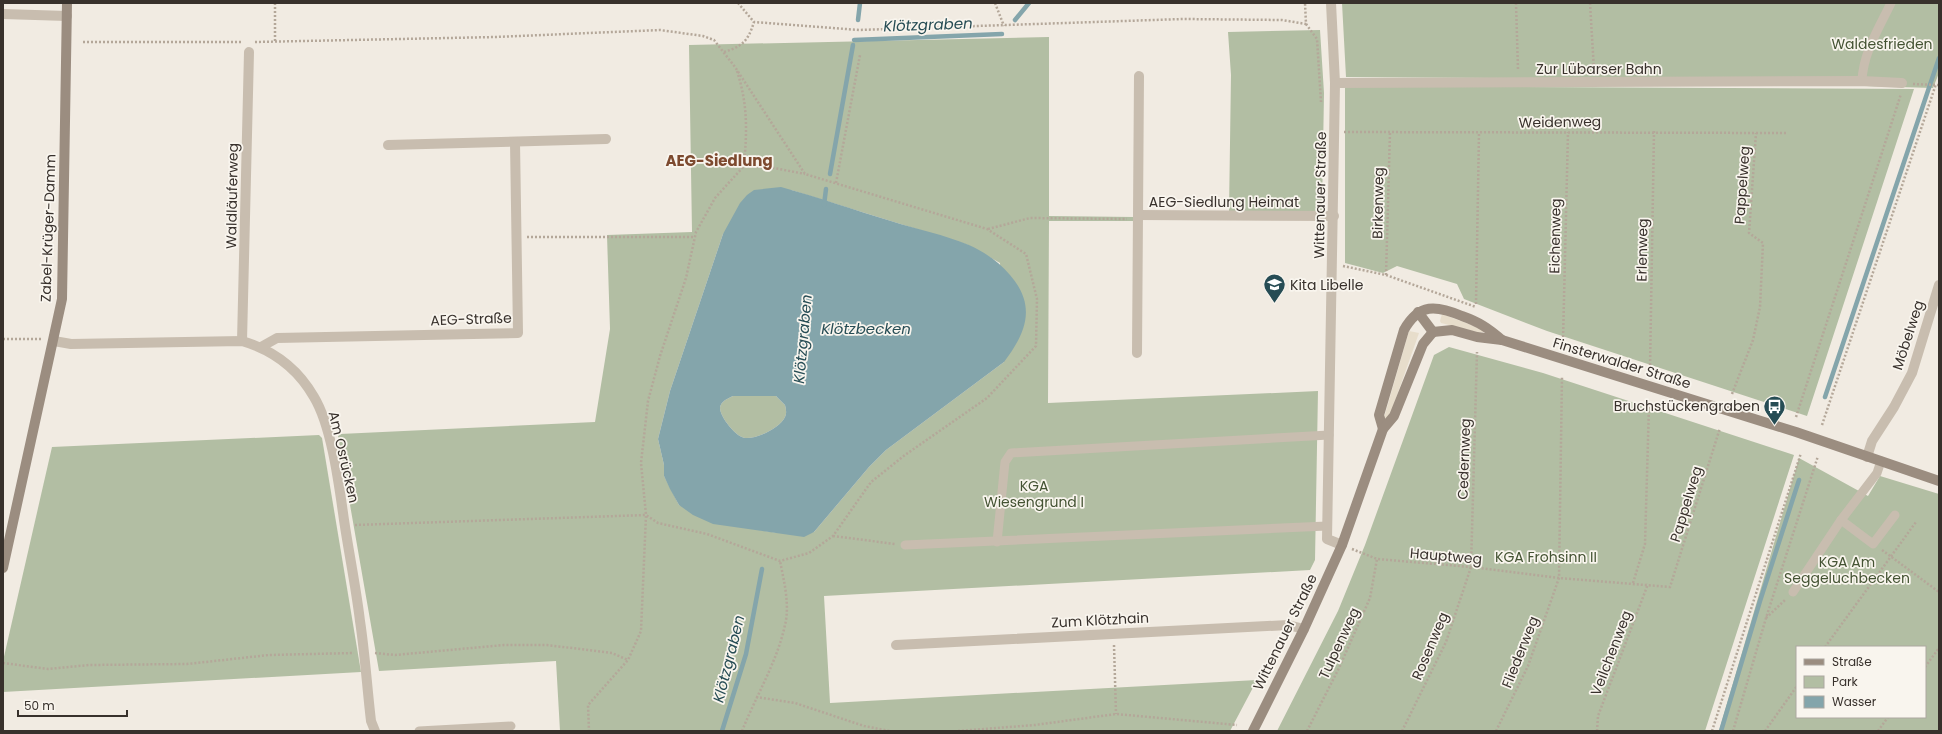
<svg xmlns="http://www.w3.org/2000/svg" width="1942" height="734" viewBox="0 0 1942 734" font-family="Poppins,sans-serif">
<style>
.green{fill:#b2bea3;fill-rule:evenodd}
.plaza{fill:#e7ddcb}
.water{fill:#84a5ab;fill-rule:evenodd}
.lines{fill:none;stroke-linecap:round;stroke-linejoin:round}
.stream{stroke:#84a5ab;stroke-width:4.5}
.path{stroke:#b4a799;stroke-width:2.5;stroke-dasharray:2 2;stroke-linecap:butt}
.lane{stroke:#c8bdaf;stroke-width:9}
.street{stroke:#c8bdaf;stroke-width:10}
.secondary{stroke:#9b8d80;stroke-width:10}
.labels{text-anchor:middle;stroke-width:3.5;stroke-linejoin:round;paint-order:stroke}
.park-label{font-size:14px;fill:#445333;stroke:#f9f5ee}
.street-label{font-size:14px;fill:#38312c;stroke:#f9f5ee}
.poi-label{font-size:14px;fill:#38312c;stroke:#f9f5ee;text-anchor:start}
.water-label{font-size:15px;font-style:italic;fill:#264c54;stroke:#f9f5ee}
.neighbourhood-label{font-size:15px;font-weight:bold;fill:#7d4a2f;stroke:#f9f5ee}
</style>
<rect width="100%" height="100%" fill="#f1ebe2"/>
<!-- green -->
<g class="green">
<path d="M 1342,3 L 1939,3 L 1939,73 L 1933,88 L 1627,79 L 1346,77 Z"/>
<path d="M 1320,30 L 1324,93 L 1322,211 L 1229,211 L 1231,75 L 1228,32 Z"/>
<path d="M 1049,37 L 1049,216 L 1134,217 L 1133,221 L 1049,221 L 1048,403 L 1318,391 L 1315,560 L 1310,570 L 824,596 L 830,703 L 1257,680 L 1230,731 L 560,731 L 556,661 L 379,671 L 338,436 L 340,434 L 595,422 L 610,329 L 607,235 L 692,232 L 689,45 ZM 791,190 L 968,245 L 1000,263 L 1004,362 L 886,450 L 869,467 L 814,532 C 765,539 725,520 679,505 L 664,476 L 664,465 L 658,439 L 670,391 L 723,234 Z"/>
<path d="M 1345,86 L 1914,89 L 1807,416 L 1547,331 L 1464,299 L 1457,284 L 1397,266 L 1383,273 L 1345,263 Z"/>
<path d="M 1449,347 L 1543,373 L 1794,455 L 1705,731 L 1277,731 L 1338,611 L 1365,545 L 1434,355 Z"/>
<path d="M 733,396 L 776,396 L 785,405 C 786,409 787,413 785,417 C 780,428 757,439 745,438 C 736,437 720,417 720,408 C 721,401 727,399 733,396 Z"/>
<path d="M 319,435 L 322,438 L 361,672 L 3,692 L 3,661 L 52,447 Z"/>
<path d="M 1799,458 L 1868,496 L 1880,476 L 1939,494 L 1939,731 L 1719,731 ZM 1797,647 L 1925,647 L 1925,717 L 1797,717 Z"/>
</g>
<!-- plaza -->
<g class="plaza">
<path d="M 1442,314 L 1477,327 L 1485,332 L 1477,332 L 1441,323 L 1440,321 Z"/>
<path d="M 1409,331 L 1419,333 L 1389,418 L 1383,421 Z"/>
</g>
<!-- water -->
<path class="water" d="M 781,187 C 818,197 854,210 891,221 C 916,229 945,235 969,245 C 986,253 999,262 1010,275 C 1037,306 1026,333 1004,362 L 886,450 L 869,467 L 814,532 L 804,537 L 713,524 L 693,515 L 679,505 L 670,489 L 664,476 L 664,465 L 658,439 L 670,391 L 723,234 L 740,203 L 747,195 L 754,190 ZM 733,396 L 776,396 L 785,405 C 786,409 787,413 785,417 C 780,428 757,439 745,438 C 736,437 720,417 720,408 C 721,401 727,399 733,396 Z"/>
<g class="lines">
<!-- stream -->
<g class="stream">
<path d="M 858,20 L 860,3"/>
<path d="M 1015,20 L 1029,3"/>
<path d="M 854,40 L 1002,34"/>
<path d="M 830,174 L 853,45"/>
<path d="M 824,205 L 826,189"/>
<path d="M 1825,397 L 1939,58"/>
<path d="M 722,731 L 746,654 L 762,569"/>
<path d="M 1721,731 L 1760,601 L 1799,480"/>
</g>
<!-- path -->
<g class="path">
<path d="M 275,3 L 275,42"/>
<path d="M 738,3 L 754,22 L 859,30 L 1183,19 L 1282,20 L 1306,24 L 1305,3"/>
<path d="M 995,3 L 1004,26"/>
<path d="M 1516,3 L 1518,70"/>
<path d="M 1590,3 L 1594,70"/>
<path d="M 1306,24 L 1317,39 L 1321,102"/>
<path d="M 83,42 L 242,42"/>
<path d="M 255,42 L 495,37 L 660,30 L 703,36 L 714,40 L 735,67 L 805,174 L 987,229 L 1026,254 L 1037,299 L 1036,346 L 987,398 L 905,455 L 871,482 L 833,536 L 809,553 L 780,561 L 707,534 L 658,523 L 646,515 L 641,463 L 648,401 L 660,356 L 686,278 L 696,232 L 715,198 L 744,166 L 774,168 L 805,174"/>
<path d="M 724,52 C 743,46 748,41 754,22"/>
<path d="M 737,71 C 748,105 747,131 744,166"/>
<path d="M 1913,84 L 1939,85"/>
<path d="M 1344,132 L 1787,133"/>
<path d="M 836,183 L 860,55"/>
<path d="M 988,229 L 1030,218 L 1127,219"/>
<path d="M 527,237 L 695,237"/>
<path d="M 1343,266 L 1386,275 L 1476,307"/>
<path d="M 1386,275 L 1390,132"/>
<path d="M 1476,304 L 1479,133"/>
<path d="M 3,339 L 42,339"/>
<path d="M 1563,341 L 1568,132"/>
<path d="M 1650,369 L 1654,131"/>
<path d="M 1732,394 L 1753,340 L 1760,307 L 1763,243 L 1749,233 L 1756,133"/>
<path d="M 1796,417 L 1901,94"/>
<path d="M 1822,425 L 1936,84"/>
<path d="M 355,525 L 646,515 L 641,631 L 628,660 L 588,705 L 589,731"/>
<path d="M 833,536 L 895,544"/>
<path d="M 1352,549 L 1377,559 L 1471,567 L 1559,578 L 1670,587 L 1720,428"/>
<path d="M 1882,550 L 1939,592"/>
<path d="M 1633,583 L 1645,544 L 1649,405"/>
<path d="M 1766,618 L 1786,599"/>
<path d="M 1114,645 L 1116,714"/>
<path d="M 1825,647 L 1916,522"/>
<path d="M 375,653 L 395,655 L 504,645 L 547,645 L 612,653 L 628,660"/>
<path d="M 3,663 L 48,669 L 89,665 L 187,664 L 269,655 L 354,653"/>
<path d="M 1925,667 L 1939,648"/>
<path d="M 756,697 L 795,703 L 864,726 L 890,731"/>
<path d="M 742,731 C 756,696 777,662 785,625 C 790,605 784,581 780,561"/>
<path d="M 958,731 L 1035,725 L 1116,714 L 1237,725"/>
<path d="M 1307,731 L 1339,668 L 1370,598 L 1377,559"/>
<path d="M 1402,731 L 1446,642 L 1471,567 L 1477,352"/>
<path d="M 1496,731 L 1528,666 L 1559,578 L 1562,376"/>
<path d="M 1597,731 L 1598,716 L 1648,584"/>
<path d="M 1712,731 L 1801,453"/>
<path d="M 1733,731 L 1766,618 L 1818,456"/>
<path d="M 1765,731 L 1797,686"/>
<path d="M 1878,731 L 1888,717"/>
</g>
<!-- lane -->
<g class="lane">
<path d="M 1862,81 C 1863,53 1879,28 1891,3"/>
<path d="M 1841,520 L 1873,544 L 1895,515"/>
<path d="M 997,542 L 1005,462 L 1011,453 L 1329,435"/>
<path d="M 905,545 L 1327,526"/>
<path d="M 1793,592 L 1841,520 L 1877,473 L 1881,461"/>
<path d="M 419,731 L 511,726"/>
</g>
<!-- street -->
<g class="street">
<path d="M 1331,3 L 1335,83 L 1327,539 L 1342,545"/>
<path d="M 3,14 L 67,16"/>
<path d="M 1335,83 L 1862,81 L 1902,83"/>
<path d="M 388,145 L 606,139"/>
<path d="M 1138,215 L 1334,216"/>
<path d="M 54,341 L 71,344 L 242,341 C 273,350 298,369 314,397 C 332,427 339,485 344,520 C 349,554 356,587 360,621 C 365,654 367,687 371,721 L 375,731"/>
<path d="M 242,341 L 249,52"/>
<path d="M 261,347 L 277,338 L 518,333 L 515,142"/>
<path d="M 1137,353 L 1139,76"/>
<path d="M 1867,457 L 1872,441 L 1894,407 L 1912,373 L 1939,285"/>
<path d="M 896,645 L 1288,625 L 1304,629"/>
</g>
<!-- secondary -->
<g class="secondary">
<path d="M 1418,312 L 1433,332"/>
<path d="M 1433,332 L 1452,330 L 1477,337 L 1502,340 L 1796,432 L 1939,481"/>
<path d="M 1383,429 L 1379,415 L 1404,330 C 1419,303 1436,305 1462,316 C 1479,322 1488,328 1502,340"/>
<path d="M 3,568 L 62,299 L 67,3"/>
<path d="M 1253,731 L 1304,629 L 1342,545 L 1383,429 L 1394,416 L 1423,344 L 1433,332"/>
</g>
</g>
<!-- icons -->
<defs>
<symbol id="school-pin" viewBox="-11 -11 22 30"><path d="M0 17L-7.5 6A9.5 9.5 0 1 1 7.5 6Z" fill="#264c54" stroke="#f9f5ee"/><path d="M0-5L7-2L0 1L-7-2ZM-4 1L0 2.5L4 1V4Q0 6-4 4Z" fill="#fff"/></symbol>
<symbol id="bus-pin" viewBox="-11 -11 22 30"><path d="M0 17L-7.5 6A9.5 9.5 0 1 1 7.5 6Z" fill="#264c54" stroke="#f9f5ee"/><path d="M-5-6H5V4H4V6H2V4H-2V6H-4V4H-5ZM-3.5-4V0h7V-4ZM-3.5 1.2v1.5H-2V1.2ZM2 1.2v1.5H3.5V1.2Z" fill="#fff"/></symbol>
</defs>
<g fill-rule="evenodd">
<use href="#school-pin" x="1262" y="272" width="25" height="34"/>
<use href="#bus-pin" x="1762" y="394" width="25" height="34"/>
</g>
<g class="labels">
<!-- park labels -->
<g class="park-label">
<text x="1882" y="49">Waldesfrieden</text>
<text x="1034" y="491">KGA<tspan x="1034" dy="16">Wiesengrund I</tspan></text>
<text x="1546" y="562">KGA Frohsinn II</text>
<text x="1847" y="567">KGA Am<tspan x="1847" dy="16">Seggeluchbecken</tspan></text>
</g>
<!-- street labels -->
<g class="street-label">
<text x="1599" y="74">Zur Lübarser Bahn</text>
<text transform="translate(1560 122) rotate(-1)" y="5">Weidenweg</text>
<text transform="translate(1742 185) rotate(-86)" y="5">Pappelweg</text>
<text transform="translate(1320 195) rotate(-89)" y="5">Wittenauer Straße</text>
<text transform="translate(232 196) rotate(-89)" y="5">Waldläuferweg</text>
<text x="1224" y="207">AEG-Siedlung Heimat</text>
<text transform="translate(1378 203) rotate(-89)" y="5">Birkenweg</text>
<text transform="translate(48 228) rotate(-88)" y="5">Zabel-Krüger-Damm</text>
<text transform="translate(1555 236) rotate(-89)" y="5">Eichenweg</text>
<text transform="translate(1642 250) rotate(-89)" y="5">Erlenweg</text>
<text transform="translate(471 319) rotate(-2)" y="5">AEG-Straße</text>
<text transform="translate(1908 335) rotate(-72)" y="5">Möbelweg</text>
<text transform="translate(1622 363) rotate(17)" y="5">Finsterwalder Straße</text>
<text transform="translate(344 457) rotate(77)" y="5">Am Osrücken</text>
<text transform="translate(1464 459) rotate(-88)" y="5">Cedernweg</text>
<text transform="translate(1686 504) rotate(-73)" y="5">Pappelweg</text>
<text transform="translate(1446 556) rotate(5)" y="5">Hauptweg</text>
<text transform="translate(1100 620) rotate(-3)" y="5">Zum Klötzhain</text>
<text transform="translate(1285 632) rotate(-64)" y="5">Wittenauer Straße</text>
<text transform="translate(1339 643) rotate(-65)" y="5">Tulpenweg</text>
<text transform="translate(1430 646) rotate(-67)" y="5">Rosenweg</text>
<text transform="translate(1520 652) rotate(-68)" y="5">Fliederweg</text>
<text transform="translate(1611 653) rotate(-69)" y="5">Veilchenweg</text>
</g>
<!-- poi labels -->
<g class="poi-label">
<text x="1290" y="290">Kita Libelle</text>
<text x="1760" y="411" text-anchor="end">Bruchstückengraben</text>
</g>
<!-- water labels -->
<g class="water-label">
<text transform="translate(928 25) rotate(-2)" y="5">Klötzgraben</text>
<text x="866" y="334">Klötzbecken</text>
<text transform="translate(803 339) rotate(-85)" y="5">Klötzgraben</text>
<text transform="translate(729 659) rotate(-76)" y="5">Klötzgraben</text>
</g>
<!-- neighbourhood labels -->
<g class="neighbourhood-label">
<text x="719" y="166">AEG-Siedlung</text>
</g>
</g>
<!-- border -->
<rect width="1942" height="734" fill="none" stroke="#38312c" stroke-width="8"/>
<!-- legend -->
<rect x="1796" y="646" width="130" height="72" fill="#f9f5ee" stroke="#aca7a0"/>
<rect x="1804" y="659" width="20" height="6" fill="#9b8d80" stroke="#aca7a0"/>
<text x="1832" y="666" font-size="12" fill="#38312c">Straße</text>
<rect x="1804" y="676" width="20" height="12" fill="#b2bea3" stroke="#aca7a0"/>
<text x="1832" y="686" font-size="12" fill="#38312c">Park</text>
<rect x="1804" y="696" width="20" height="12" fill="#84a5ab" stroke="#aca7a0"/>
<text x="1832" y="706" font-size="12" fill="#38312c">Wasser</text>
<!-- scale -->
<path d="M18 710v6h109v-6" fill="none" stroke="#38312c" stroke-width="2"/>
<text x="24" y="710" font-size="12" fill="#38312c" stroke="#f9f5ee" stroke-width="3" paint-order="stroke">50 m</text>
</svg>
